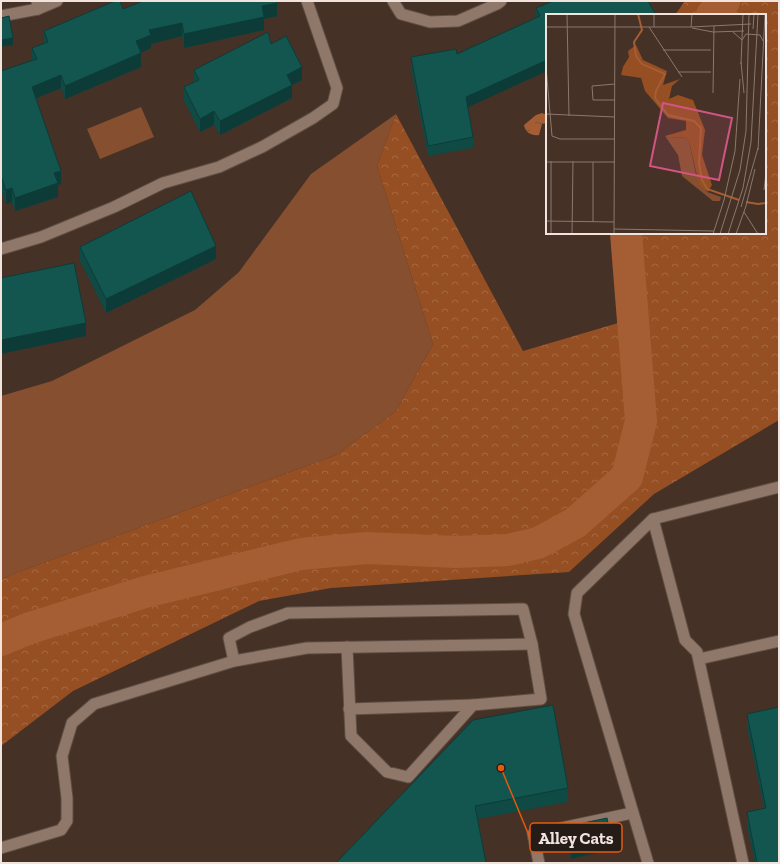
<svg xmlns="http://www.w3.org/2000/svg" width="780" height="864" viewBox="0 0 780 864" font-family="'Zilla Slab',serif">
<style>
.grass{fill:#865030}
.forest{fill:url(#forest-crowns)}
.water{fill:url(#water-ripples)}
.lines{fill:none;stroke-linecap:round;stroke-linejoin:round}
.river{stroke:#a55e33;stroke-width:32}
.service-casing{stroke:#5f4e44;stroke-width:13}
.service{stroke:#8f776a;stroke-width:11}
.wall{fill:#104a45}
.shaded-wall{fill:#0d3c38}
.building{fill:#135650;stroke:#0d3c38}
.inset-river{fill:none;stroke:#a55e33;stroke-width:2}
.inset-road{fill:none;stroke:#8a796f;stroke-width:1}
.view{fill:#d05582;fill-opacity:0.15;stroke:#d05582;stroke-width:2}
.inset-edge{fill:none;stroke:#f2e4dd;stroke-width:2}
.leader{fill:none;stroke:#e8590c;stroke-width:1.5}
.callout-dot{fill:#e8590c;stroke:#251c17;stroke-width:1.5}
.callout{fill:#251c17;stroke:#e8590c;stroke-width:1.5}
.callout-label{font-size:17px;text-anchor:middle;font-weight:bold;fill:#f2e4dd}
</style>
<defs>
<pattern id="forest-crowns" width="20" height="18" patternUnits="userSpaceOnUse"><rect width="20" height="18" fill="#954f23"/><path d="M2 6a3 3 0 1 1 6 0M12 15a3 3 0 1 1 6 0" fill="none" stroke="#a46842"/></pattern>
<pattern id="water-ripples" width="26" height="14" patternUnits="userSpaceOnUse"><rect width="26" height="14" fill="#a55e33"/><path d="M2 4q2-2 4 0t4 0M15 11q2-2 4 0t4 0" fill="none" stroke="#7c523a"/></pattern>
</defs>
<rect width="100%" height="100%" fill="#453126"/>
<!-- grass -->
<g class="grass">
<path d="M 141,107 L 154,137 L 100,159 L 87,129 Z"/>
<path d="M 396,114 L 377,166 L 433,344 L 396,411 L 336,455 L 13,574 L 1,580 L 1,396 L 52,381 L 195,310 L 239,272 L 311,174 Z"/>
</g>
<!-- forest -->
<path class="forest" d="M 685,1 L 779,1 L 779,420 L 654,494 L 569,572 L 331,588 L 259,601 L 73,691 L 1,746 L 1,580 L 13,574 L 336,455 L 396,411 L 433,344 L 377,166 L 396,114 L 523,351 L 625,321 L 621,233 L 765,233 L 765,15 L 675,15 Z"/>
<!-- water -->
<path class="water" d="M 542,113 L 547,115 L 547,123 L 542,124 L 539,135 C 532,136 525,133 524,125 L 536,115 Z"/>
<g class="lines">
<!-- river -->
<g class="river">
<path d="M 712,15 L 724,1"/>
<path d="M 1,640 L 30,628 L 145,592 L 301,554 L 367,548 L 456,552 L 508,550 L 538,543 L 575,523 L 627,477 L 641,421 L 626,233"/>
</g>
<defs>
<g id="service">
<path d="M 37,1 L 38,9 L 57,1"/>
<path d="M 393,1 L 401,14 L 430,22 L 458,21 L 497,4 L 501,1"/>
<path d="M 1,16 L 38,9"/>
<path d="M 1,249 L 41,237 L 114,207 L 163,183 L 219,167 L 262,147 L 313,118 L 333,104 L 337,88 L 307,1"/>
<path d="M 653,519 L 685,640 L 697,652 L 743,863"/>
<path d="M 699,659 L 779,641"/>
<path d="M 234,661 L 229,638 L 250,627 L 288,613 L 523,609 L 532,644 L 541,699 L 473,705 L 408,777 L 387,772 L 351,736 L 347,647"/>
<path d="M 349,709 L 473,705"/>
<path d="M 1,848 L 61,830 L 67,821 L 67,798 L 62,756 L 72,723 L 94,704 L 234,661 L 307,648 L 532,644"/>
<path d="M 539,863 L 533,834 L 632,813"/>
<path d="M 648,863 L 574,614 L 577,593 L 653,519 L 779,487"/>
</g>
</defs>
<!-- service casing -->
<use href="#service" class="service-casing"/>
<!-- service -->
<use href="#service" class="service"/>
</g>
<!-- wall -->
<g class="wall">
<path d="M 536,8 L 547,15 L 547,71 L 467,107 L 473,137 L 473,148 L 428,156 L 411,68 L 411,57 L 457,54 L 536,18 Z"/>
<path d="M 123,9 L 277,16 L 264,19 L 264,30 L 184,48 L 182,36 L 151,44 L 151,48 L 141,52 L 141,67 L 65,99 L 61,88 L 36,98 L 61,184 L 58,185 L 58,197 L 15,211 L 12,202 L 6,204 L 1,189 L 1,71 L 32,60 L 32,48 L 44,44 L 44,31 Z"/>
<path d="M 271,44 L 302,80 L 292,85 L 292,98 L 220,135 L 214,125 L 200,132 L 184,101 L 184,87 L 194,82 L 194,70 Z"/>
<path d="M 80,247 L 216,259 L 106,313 L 80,261 Z"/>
<path d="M 747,714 L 779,863 L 755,863 L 747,826 L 747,812 L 764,809 L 747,727 Z"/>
<path d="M 473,720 L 568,788 L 568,802 L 478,819 L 336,863 Z"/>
<path d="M 565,827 L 612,849 L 571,859 L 565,834 Z"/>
</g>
<!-- shaded-wall -->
<g class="shaded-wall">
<path d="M 277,3 L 277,16 L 264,19 L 264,30 L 184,48 L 184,34 L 262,6 Z"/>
<path d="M 182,23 L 182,36 L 151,44 L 151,48 L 136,55 L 136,41 L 149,30 Z"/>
<path d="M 13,38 L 13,45 L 1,47 L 1,40 Z"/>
<path d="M 141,53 L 141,67 L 65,99 L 65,86 Z"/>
<path d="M 547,60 L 547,71 L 466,108 L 466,97 Z"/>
<path d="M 302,67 L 302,80 L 292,85 L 292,98 L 220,135 L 220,121 L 287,75 Z"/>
<path d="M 61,75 L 61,88 L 32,100 L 32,87 Z"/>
<path d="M 214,111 L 214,125 L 200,132 L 200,119 Z"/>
<path d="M 61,171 L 61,184 L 58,185 L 58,197 L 15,211 L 15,198 L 54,173 Z"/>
<path d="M 12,188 L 12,202 L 6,204 L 6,190 Z"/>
<path d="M 216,246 L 216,259 L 106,313 L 106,299 Z"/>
<path d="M 86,323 L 86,336 L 1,354 L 1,340 Z"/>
<path d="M 612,842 L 612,849 L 571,859 L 571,852 Z"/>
</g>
<!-- building -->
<g class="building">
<path d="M 115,1 L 120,1 L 123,9 L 143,1 L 277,1 L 277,3 L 262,6 L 264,17 L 184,34 L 182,23 L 149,30 L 151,35 L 136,41 L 141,53 L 65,86 L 61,75 L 32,87 L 61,171 L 54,173 L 58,183 L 15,198 L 12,188 L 6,190 L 1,176 L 1,71 L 37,59 L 32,48 L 48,42 L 44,31 Z"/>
<path d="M 553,1 L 648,1 L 656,15 L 547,15 L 547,60 L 466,97 L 473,137 L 428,146 L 411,57 L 456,49 L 457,54 L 540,16 L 536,8 Z"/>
<path d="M 9,16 L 13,38 L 1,40 L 1,18 Z"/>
<path d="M 268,32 L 271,44 L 286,36 L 302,67 L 287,75 L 292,85 L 220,121 L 214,111 L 200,119 L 184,87 L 199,80 L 194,70 Z"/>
<path d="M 191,191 L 216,246 L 106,299 L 80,247 Z"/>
<path d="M 74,263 L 86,323 L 1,340 L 1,278 Z"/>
<path d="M 553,705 L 568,788 L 475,806 L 486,863 L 336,863 L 473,720 Z"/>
<path d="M 779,707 L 779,863 L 757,863 L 747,812 L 766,808 L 747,714 Z"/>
<path d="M 607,818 L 612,842 L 571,852 L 565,827 Z"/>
</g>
<!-- overview -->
<g transform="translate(546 14)">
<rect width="220" height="220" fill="#453126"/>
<path d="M 119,122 L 123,124 L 138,123 L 143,127 L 150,160 L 161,178 L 175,183 L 174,187 L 167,187 L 136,162 L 132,141 Z" fill="#865030"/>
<path d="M 90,31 L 97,46 L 121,57 L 117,71 L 134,65 L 126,72 L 123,85 L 132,81 L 147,86 L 159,116 L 156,141 L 166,171 L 162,178 L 153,170 L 143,127 L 138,123 L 123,124 L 119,122 L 140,116 L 140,107 L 122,104 L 99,77 L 95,64 L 75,61 L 77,53 L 83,43 L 82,37 Z" fill="#954f23"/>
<path class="inset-river" d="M 92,0 L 96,16 L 88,28 L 90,42 L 96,50 L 119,60 L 110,77 L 109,84 L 122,101 L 148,107 L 155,114 L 153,150 L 156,166 L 161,175 L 193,186M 200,188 L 212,190 L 220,189"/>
<path class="inset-road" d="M 21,0 L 23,102M 0,13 L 145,13 L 205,10M 103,13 L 136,63M 108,13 L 108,0M 145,13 L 146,0M 146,14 L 167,18 L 198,17M 207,15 L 208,0M 187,18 L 196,26 L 200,20 L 214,21 L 217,27M 117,36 L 165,36M 195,48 L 198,79M 0,50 L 0,13M 195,50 L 197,0M 0,53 L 6,122 L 14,125 L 69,125M 132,58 L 165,58M 167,79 L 168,12M 69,86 L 47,86 L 46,72 L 69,70M 0,100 L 69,103M 212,136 L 219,0M 0,148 L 69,148M 218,176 L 220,159M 195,193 L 212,134M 198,198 L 212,220M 0,207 L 68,208M 47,208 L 47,148M 68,215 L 168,217M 5,220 L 5,147M 26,220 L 27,147M 68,220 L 69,0M 167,220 L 178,186 L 189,137 L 194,65M 174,220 L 194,156 L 200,117 L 203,0M 182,220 L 197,174 L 205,128 L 212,0M 190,220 L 200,192 L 209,155"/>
<path class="view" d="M 117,89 L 186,104 L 173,166 L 104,152 Z"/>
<rect width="220" height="220" class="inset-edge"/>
</g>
<!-- callouts -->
<path class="leader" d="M501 768L530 838"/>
<circle class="callout-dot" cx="501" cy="768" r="4"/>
<rect class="callout" x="530" y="823" width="92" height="29" rx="4"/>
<g class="callout-label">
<text x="576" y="844">Alley Cats</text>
</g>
<!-- border -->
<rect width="780" height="864" fill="none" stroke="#f2e4dd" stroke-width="4"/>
</svg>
